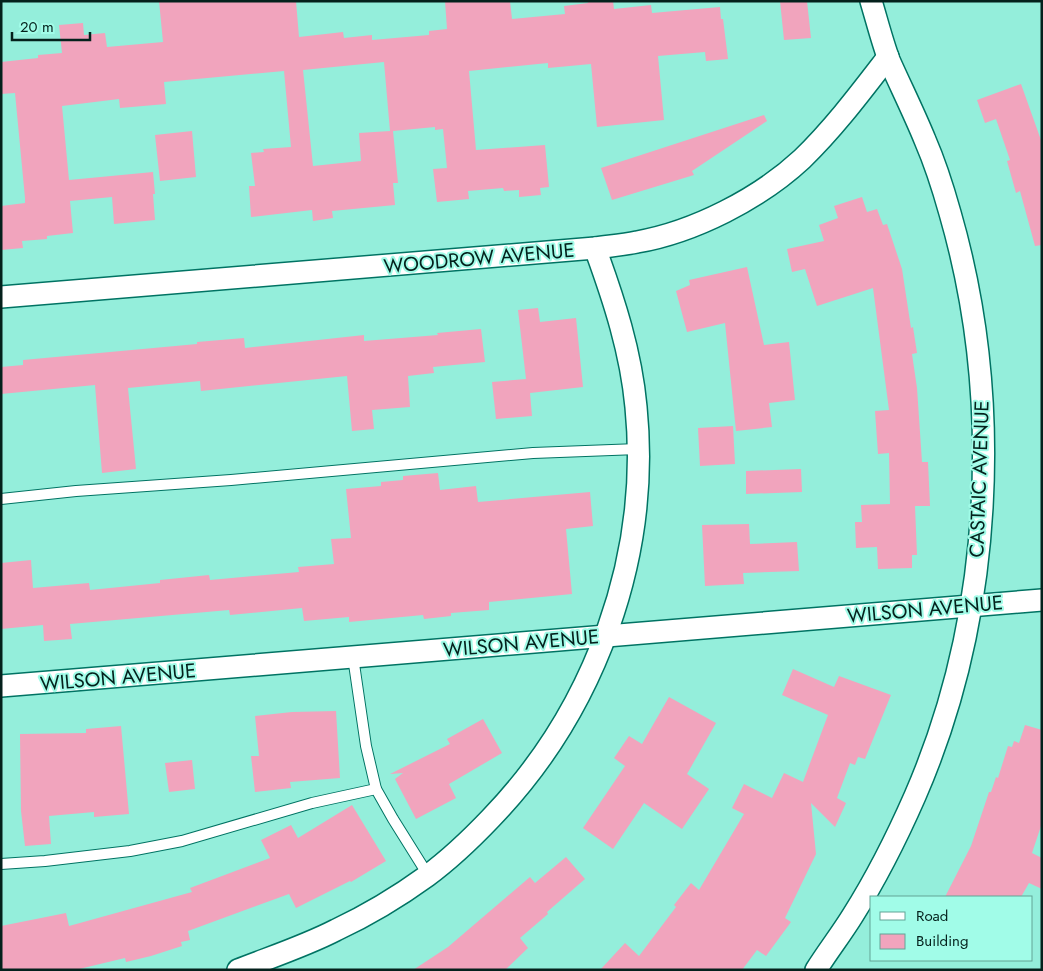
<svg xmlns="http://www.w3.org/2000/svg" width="1043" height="971" viewBox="0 0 1043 971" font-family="Jost,sans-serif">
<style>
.building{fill:#f1a4bd;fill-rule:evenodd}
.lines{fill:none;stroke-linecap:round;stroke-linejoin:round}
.service-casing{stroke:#007363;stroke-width:12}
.minor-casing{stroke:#007363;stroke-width:24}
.service{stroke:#fff;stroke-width:10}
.minor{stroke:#fff;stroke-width:21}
.labels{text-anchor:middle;stroke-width:4;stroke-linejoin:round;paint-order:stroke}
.street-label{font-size:20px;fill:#04211c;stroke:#a1fce8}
</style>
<rect width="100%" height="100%" fill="#94eedb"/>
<!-- building -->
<g class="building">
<path d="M 159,1 L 296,1 L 299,37 L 343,32 L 344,38 L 372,35 L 372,40 L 429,35 L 429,31 L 447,29 L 445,1 L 510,1 L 512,19 L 565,14 L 564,6 L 588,3 L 588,1 L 613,1 L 614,9 L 651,5 L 652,13 L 720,7 L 721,19 L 723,19 L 728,59 L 706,61 L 705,52 L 658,56 L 664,120 L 597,127 L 591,64 L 548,68 L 548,63 L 469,71 L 476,150 L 545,145 L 549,187 L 540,188 L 541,195 L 519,197 L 519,190 L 504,191 L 503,188 L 468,191 L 469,199 L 437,202 L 433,169 L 447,168 L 443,129 L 435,130 L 435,127 L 393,131 L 398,183 L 393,183 L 395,205 L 332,211 L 333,218 L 313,221 L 312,210 L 251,217 L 249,186 L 255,186 L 251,153 L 264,152 L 263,149 L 291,147 L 284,71 L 164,82 L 166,104 L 120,108 L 119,99 L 62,106 L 69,180 L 153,172 L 155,194 L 153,194 L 155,220 L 114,224 L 112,197 L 70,201 L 73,233 L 47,236 L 47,239 L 22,241 L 23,248 L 1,250 L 1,206 L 25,203 L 25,198 L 15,93 L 1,94 L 1,62 L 38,58 L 38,55 L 62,53 L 59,25 L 83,23 L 84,35 L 105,33 L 107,47 L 163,42 ZM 384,62 L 390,131 L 359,133 L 361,161 L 313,166 L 303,70 Z"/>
<path d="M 780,1 L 807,1 L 811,38 L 784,40 Z"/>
<path d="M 1021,84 L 1042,143 L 1042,245 L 1035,246 L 1020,191 L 1016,193 L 1007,161 L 1010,160 L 996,119 L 985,123 L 977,100 Z"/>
<path d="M 764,115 L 767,121 L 692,171 L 694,175 L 612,200 L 601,168 Z"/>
<path d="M 192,131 L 196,177 L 160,181 L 155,135 Z"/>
<path d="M 862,197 L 867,212 L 877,209 L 883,225 L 887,224 L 902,269 L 911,328 L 913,327 L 917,353 L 912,354 L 917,388 L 922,462 L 928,462 L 930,506 L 915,506 L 917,555 L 912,555 L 912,568 L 878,569 L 877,547 L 856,548 L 855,522 L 862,522 L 861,505 L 890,504 L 889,453 L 878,454 L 875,411 L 889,410 L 873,288 L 817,306 L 805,269 L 792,272 L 787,249 L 824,241 L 819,225 L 838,218 L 834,206 Z"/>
<path d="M 747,267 L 764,345 L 789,342 L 795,400 L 769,403 L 772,427 L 736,431 L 725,323 L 687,332 L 676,291 L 690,285 L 689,280 Z"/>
<path d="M 538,308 L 540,322 L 576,318 L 583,387 L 530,393 L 532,416 L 496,419 L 492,382 L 526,379 L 518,310 Z"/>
<path d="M 481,329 L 485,362 L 433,367 L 434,373 L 408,376 L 410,407 L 372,410 L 374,429 L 352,431 L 347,376 L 201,391 L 200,381 L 128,388 L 136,469 L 102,473 L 95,385 L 1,394 L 1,367 L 23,365 L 23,360 L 197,344 L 197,342 L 244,338 L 245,348 L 364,335 L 364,341 L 438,335 L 437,333 Z"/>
<path d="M 733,426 L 735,464 L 700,466 L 698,428 Z"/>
<path d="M 801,469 L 802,492 L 746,494 L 746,471 Z"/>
<path d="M 438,473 L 440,490 L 476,486 L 478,502 L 590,492 L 593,526 L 566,529 L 572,594 L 489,602 L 489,610 L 451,613 L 451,616 L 424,619 L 423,615 L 349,622 L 349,617 L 304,621 L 302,608 L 230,615 L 229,610 L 70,624 L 72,639 L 44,641 L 43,625 L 1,629 L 1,563 L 31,560 L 33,588 L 89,583 L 90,590 L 160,583 L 160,580 L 209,575 L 210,580 L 299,572 L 298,567 L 334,564 L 331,539 L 351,538 L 346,489 L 381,486 L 381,482 L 403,480 L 403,476 Z"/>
<path d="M 749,524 L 750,544 L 797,542 L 799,571 L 743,573 L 744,584 L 705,586 L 702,525 Z"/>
<path d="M 793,669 L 834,687 L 839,676 L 891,695 L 865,759 L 858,757 L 855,765 L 850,763 L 837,798 L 846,803 L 835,827 L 811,803 L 816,854 L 785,918 L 791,922 L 766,956 L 757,950 L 742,970 L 600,970 L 625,943 L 639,956 L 676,907 L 674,905 L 691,883 L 699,890 L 744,814 L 732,808 L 744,784 L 772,798 L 784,773 L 803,782 L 828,715 L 782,695 Z"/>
<path d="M 669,697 L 716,723 L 687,774 L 709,789 L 682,829 L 644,803 L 613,849 L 583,828 L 625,766 L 614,758 L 629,736 L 642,744 Z"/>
<path d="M 336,711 L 340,778 L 290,782 L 291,788 L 255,792 L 251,756 L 259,756 L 255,716 L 292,712 Z"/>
<path d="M 483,719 L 502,753 L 449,784 L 456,798 L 416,819 L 395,779 L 403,773 L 390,774 L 450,744 L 447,739 Z"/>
<path d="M 1025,725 L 1042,730 L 1042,823 L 1032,853 L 1042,858 L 1042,889 L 1029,883 L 1021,897 L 945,897 L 971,846 L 989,792 L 991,792 L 996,777 L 998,778 L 1008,746 L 1012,747 L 1014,741 L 1019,743 Z"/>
<path d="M 121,726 L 129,814 L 94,817 L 94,812 L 49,816 L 51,844 L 25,846 L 21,811 L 20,734 L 86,733 L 86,729 Z"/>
<path d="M 192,760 L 195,789 L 169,792 L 165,763 Z"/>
<path d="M 352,805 L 386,861 L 351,882 L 350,881 L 296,908 L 289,894 L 188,931 L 190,940 L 181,942 L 182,946 L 151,956 L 126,962 L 125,958 L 75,970 L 1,970 L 1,926 L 66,913 L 69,926 L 192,892 L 190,888 L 270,858 L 261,840 L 291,825 L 298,838 Z"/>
<path d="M 566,857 L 585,879 L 547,912 L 548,914 L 520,938 L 528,948 L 505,970 L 413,970 L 448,947 L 530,877 L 535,883 Z"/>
</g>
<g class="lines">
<defs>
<g id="service">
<path d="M 1,499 L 76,491 L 231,480 L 533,453 L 638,449"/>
<path d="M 353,657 L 366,746 L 376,789 L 393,819 L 428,875"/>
<path d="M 1,864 L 45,861 L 130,851 L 182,841 L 312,803 L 376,789"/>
</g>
<g id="minor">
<path d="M 1,297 L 595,248 C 609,246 623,245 637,242 C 694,232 759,199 802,159 C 834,128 861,92 888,57"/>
<path d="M 1,686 L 1042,600"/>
<path d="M 238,970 C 271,957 305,946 336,930 C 368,915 398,897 427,876 C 450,859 471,839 491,818 C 595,710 651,557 636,407 C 631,352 614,300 595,248"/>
<path d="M 816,970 C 828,951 842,933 853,915 C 877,877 897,837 915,796 C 993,617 1004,400 950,213 C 943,188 935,163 925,140 C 914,113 901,87 889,60 C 882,41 877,21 871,1"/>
</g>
</defs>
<!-- service casing -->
<use href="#service" class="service-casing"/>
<!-- minor casing -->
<use href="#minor" class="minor-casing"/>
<!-- service -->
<use href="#service" class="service"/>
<!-- minor -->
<use href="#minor" class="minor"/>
</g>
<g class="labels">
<!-- street labels -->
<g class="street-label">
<text transform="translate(479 258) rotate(-5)" y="7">WOODROW AVENUE</text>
<text transform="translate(979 479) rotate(-88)" y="7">CASTAIC AVENUE</text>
<text transform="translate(925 609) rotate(-5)" y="7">WILSON AVENUE</text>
<text transform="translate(521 643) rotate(-5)" y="7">WILSON AVENUE</text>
<text transform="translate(118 677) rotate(-5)" y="7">WILSON AVENUE</text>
</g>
</g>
<!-- border -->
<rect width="1043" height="971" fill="none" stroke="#04211c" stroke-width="5"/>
<!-- legend -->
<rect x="870" y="896" width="162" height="65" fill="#a1fce8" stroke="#62a496"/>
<rect x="880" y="912" width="25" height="8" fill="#ffffff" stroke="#62a496"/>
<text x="916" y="921" font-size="15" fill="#04211c">Road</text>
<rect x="880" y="934" width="25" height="15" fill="#f1a4bd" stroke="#62a496"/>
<text x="916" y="946" font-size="15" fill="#04211c">Building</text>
<!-- scale -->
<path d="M12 32v8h78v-8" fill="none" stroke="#04211c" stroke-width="2.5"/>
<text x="20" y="32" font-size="15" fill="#04211c" stroke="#a1fce8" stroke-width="4" paint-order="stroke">20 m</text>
</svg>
